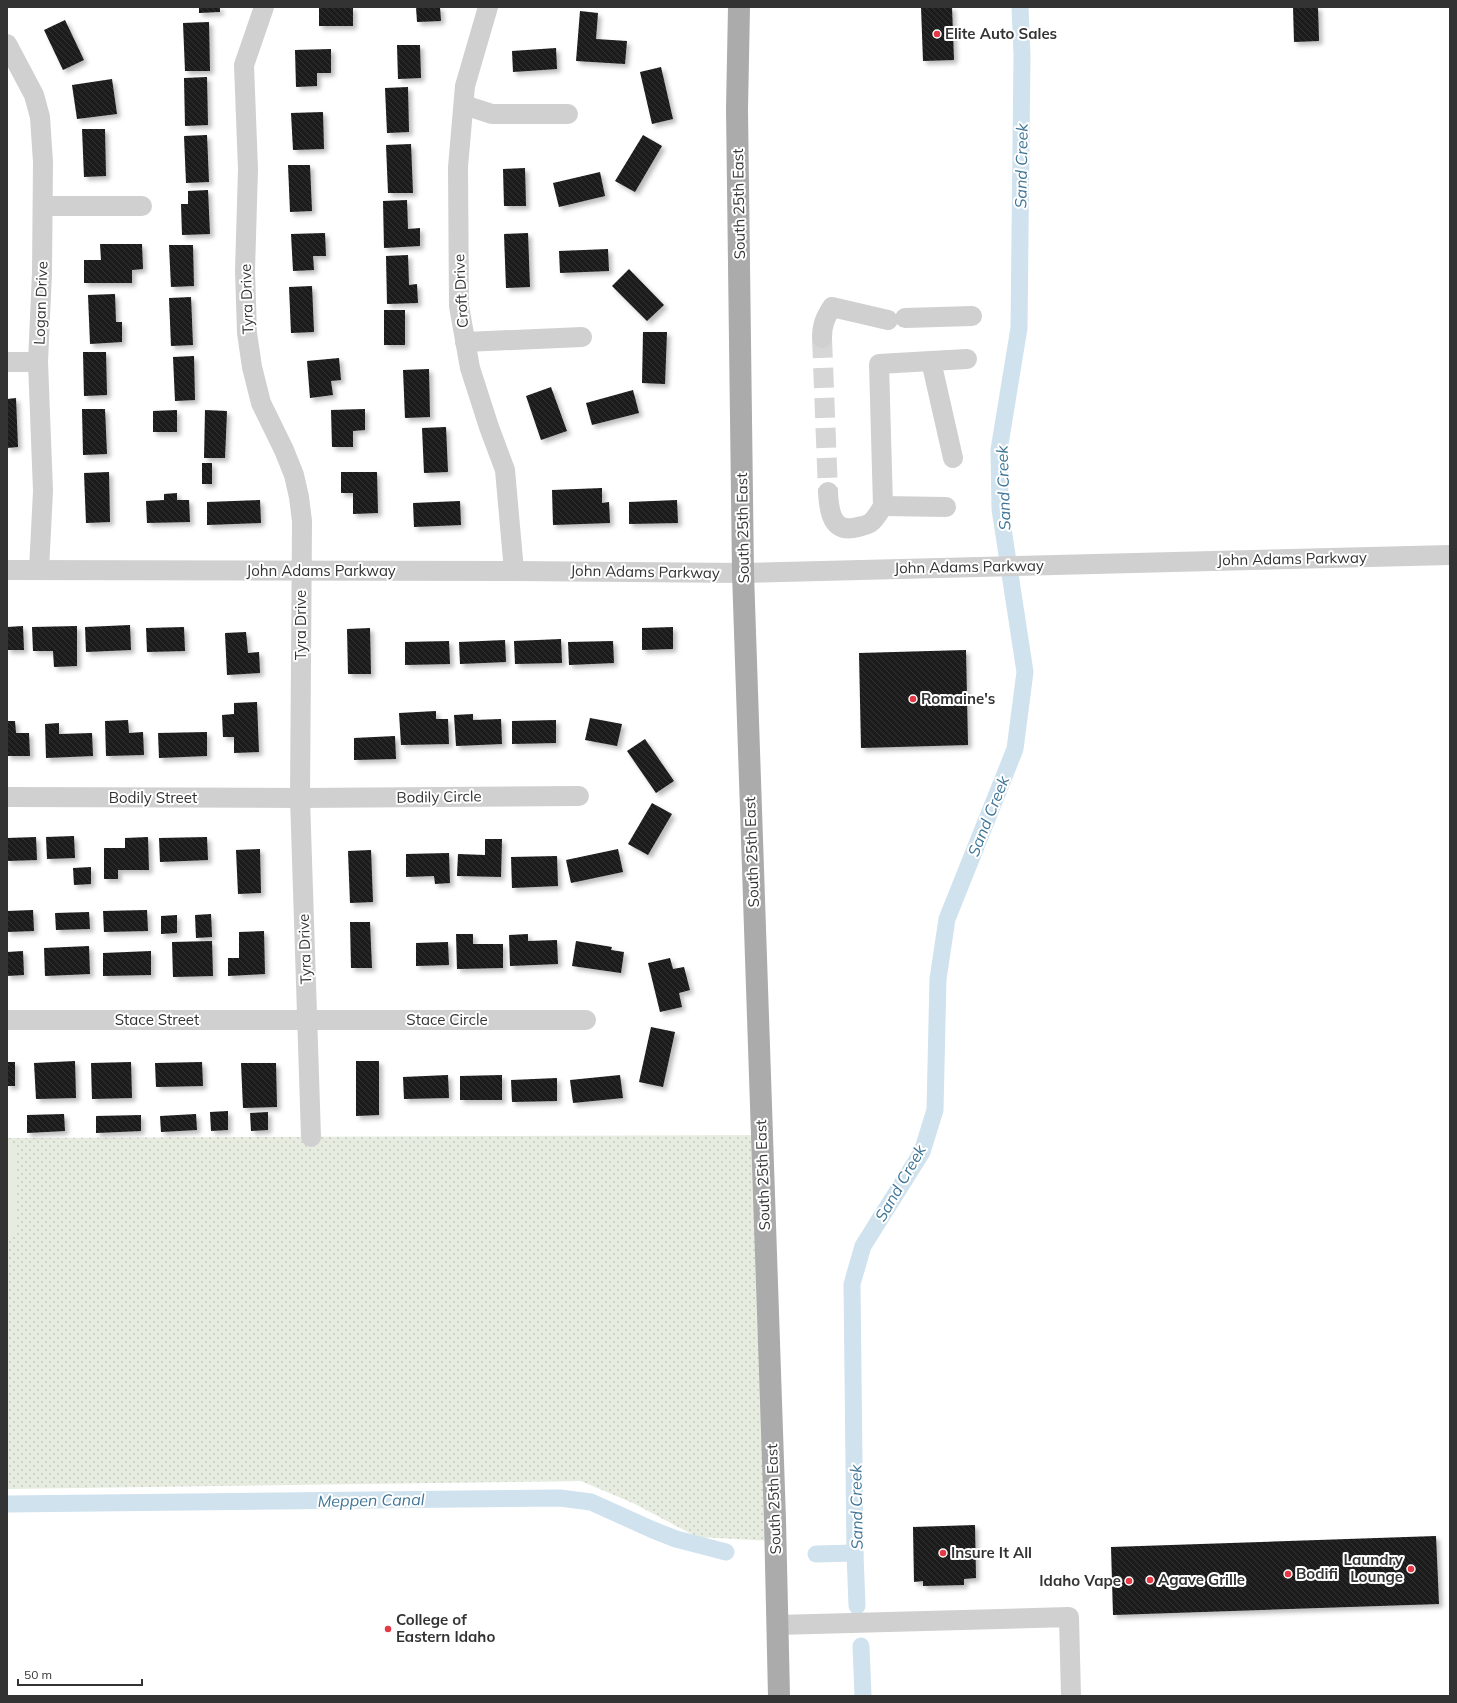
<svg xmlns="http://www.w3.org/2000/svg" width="1457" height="1703" viewBox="0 0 1457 1703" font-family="Mulish,sans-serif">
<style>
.grass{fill:url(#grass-dots)}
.garden{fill:#e6ecdf}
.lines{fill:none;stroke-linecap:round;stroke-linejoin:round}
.canal{stroke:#cfe2ee;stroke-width:17}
.building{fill:url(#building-back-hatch);filter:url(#shadow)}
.minor-tunnel{stroke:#d6d6d6;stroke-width:20;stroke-dasharray:20 10;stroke-linecap:butt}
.minor{stroke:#d0d0d0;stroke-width:20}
.major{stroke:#ababab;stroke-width:22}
.poi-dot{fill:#e63946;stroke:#fff;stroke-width:1.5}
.labels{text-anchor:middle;stroke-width:4;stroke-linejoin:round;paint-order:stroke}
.poi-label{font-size:15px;font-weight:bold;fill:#333;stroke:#fff;text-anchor:start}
.street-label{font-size:15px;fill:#333;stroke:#fff}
.water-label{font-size:16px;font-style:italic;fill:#3f7597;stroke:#fff}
</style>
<defs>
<pattern id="grass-dots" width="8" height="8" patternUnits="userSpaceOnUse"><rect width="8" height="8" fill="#e6ecdf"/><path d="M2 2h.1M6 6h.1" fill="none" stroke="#c6cbc0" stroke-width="1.8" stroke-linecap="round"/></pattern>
<pattern id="building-back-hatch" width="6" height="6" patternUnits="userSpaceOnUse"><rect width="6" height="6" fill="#1a1a1a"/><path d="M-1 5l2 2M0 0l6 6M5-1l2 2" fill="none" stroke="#333"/></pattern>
<filter id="shadow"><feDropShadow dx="3.5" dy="3.5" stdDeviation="2" flood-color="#0004"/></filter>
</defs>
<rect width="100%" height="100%" fill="#fff"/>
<!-- grass -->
<path class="grass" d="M 761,1135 L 775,1541 L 697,1537 L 635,1504 L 581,1481 L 7,1489 L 7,1138 Z"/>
<!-- garden -->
<path class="garden" d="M 7,1144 L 16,1144 L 15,1237 L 7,1237 Z"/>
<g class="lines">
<!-- canal -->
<g class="canal">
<path d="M 7,1504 L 560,1498 L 591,1502 L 653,1530 L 676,1539 L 726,1552"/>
<path d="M 816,1554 L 855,1553"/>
<path d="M 857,1606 L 855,1553 L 852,1284 L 863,1246 L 922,1152 L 935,1110 L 938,979 L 947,919 L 1015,749 L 1025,672 L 1000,509 L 999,450 L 1019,328 L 1022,55 L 1020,7"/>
<path d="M 861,1646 L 863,1696"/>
</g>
</g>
<!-- building -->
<g class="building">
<path d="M 199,7 L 220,7 L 220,12 L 199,13 Z"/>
<rect x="319" y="7" width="34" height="19"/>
<path d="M 416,7 L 440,7 L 441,21 L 417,22 Z"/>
<path d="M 921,7 L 952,7 L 954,60 L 923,61 Z"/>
<path d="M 1293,7 L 1318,7 L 1319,41 L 1294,42 Z"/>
<path d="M 580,11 L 598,13 L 596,39 L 627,41 L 625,64 L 576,61 Z"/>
<path d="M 65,20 L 84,60 L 63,70 L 44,30 Z"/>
<path d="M 209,22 L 210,71 L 185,71 L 183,23 Z"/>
<path d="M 397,45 L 420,45 L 421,78 L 398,79 Z"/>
<path d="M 556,48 L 557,69 L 513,72 L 512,51 Z"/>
<path d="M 331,49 L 331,73 L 317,73 L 317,86 L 296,87 L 295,50 Z"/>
<path d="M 661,67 L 673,119 L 652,124 L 640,72 Z"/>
<path d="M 207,77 L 208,125 L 185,126 L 184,78 Z"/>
<path d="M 112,79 L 117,114 L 77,119 L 72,85 Z"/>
<path d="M 408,87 L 409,132 L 387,133 L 385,88 Z"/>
<path d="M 323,112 L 324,149 L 293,150 L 291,113 Z"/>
<path d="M 82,129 L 105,129 L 106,176 L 84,177 Z"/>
<path d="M 207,135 L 209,182 L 186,183 L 184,136 Z"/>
<path d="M 643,135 L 662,146 L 635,192 L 615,181 Z"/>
<path d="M 411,144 L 413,193 L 388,193 L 386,145 Z"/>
<path d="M 288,165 L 310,165 L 312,211 L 290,212 Z"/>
<path d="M 525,168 L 526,206 L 504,206 L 503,169 Z"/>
<path d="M 600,172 L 605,196 L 559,207 L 553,183 Z"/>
<path d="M 208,190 L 210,234 L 182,235 L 181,204 L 188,204 L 188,191 Z"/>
<path d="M 407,200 L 408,229 L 420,228 L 420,246 L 384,248 L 383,201 Z"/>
<path d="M 325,233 L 326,256 L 313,256 L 314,270 L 293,271 L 291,234 Z"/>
<path d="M 528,233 L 530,287 L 506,288 L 504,234 Z"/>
<path d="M 100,244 L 142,244 L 143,269 L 132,270 L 132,283 L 84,283 L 84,260 L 101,260 Z"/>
<path d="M 169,245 L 193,245 L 194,286 L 171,287 Z"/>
<path d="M 608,249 L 609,271 L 560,273 L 559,251 Z"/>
<path d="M 408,255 L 409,285 L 417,284 L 418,303 L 387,304 L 386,256 Z"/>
<path d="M 629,269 L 664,305 L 647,321 L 612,286 Z"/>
<path d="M 312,286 L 314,332 L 291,333 L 289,287 Z"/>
<path d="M 115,294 L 116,322 L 122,322 L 122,342 L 90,344 L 88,295 Z"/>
<path d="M 191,297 L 193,345 L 171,346 L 169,298 Z"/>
<rect x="384" y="310" width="21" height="35"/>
<path d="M 643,332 L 667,332 L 665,384 L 642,383 Z"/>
<path d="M 83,352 L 106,352 L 107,395 L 84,396 Z"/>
<path d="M 194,356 L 195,400 L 175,401 L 173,357 Z"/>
<path d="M 339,358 L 341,380 L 331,381 L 333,395 L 310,398 L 307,361 Z"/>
<path d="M 429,369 L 430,417 L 405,418 L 403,370 Z"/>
<path d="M 551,387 L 567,431 L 541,440 L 526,396 Z"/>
<path d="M 633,390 L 639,413 L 592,425 L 586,403 Z"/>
<path d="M 16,398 L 18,447 L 7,448 L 7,399 Z"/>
<path d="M 82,409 L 105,409 L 107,454 L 83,455 Z"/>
<path d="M 365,409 L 365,430 L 353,431 L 353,447 L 332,447 L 331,410 Z"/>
<path d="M 177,410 L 177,432 L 153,432 L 153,411 Z"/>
<path d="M 205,410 L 227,411 L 225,458 L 204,458 Z"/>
<path d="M 446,427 L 448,472 L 424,473 L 422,428 Z"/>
<rect x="202" y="463" width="10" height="21"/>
<path d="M 109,472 L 110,522 L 86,523 L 84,473 Z"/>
<path d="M 341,472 L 377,472 L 378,513 L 353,514 L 353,493 L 341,493 Z"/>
<path d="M 602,488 L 602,503 L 609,502 L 610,523 L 553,525 L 552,490 Z"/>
<path d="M 177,493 L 177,500 L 189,500 L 190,522 L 147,523 L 146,501 L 164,500 L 164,494 Z"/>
<path d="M 260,500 L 261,523 L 207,525 L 207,502 Z"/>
<path d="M 677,500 L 678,523 L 629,524 L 629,502 Z"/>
<path d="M 460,501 L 461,525 L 414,527 L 413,503 Z"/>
<path d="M 130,625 L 131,650 L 86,652 L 85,627 Z"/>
<path d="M 23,626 L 24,650 L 7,650 L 7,627 Z"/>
<path d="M 77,626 L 77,666 L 54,667 L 53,651 L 33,651 L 32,627 Z"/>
<path d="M 184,627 L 185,651 L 147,652 L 146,628 Z"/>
<path d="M 673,627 L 673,649 L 642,650 L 642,628 Z"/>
<path d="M 370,628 L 371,674 L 348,674 L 347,629 Z"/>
<path d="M 246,632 L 248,653 L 259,652 L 260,673 L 227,675 L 225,633 Z"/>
<path d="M 561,639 L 562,663 L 515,664 L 514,641 Z"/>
<path d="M 505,640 L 506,662 L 460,664 L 459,642 Z"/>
<path d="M 449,641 L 450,664 L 405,665 L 405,642 Z"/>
<path d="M 613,641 L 614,663 L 569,665 L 568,642 Z"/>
<path d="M 966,650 L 968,745 L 861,748 L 859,653 Z"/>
<path d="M 257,702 L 259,752 L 234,753 L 234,737 L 223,737 L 222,715 L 234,714 L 234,703 Z"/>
<path d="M 436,711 L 436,719 L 448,719 L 449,744 L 401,745 L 399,713 Z"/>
<path d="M 473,714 L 473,720 L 501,719 L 502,744 L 456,746 L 454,715 Z"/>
<path d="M 590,718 L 622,724 L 617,746 L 585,740 Z"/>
<path d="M 128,720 L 129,733 L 143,732 L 144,755 L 106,756 L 105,721 Z"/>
<path d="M 556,720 L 556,743 L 512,744 L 512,721 Z"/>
<path d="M 7,721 L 15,721 L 16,733 L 29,733 L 30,756 L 7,756 Z"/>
<path d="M 59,723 L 59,734 L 92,733 L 93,756 L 46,758 L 45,724 Z"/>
<path d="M 207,732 L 207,756 L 159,758 L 158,733 Z"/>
<path d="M 395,736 L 396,759 L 354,760 L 354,738 Z"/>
<path d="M 645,739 L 674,781 L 656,793 L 627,751 Z"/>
<path d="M 652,803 L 672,814 L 648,855 L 628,844 Z"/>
<path d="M 74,836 L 75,858 L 47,859 L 46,837 Z"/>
<path d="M 36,837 L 37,860 L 7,861 L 7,838 Z"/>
<path d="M 148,837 L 149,870 L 118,870 L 118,879 L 104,879 L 104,848 L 125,848 L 125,838 Z"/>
<path d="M 207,837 L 208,860 L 160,862 L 159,838 Z"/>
<path d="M 485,839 L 502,839 L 501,877 L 457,876 L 458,854 L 485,855 Z"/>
<path d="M 260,849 L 261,893 L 238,894 L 236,850 Z"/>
<path d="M 618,849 L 623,872 L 571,883 L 566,860 Z"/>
<path d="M 371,850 L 373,902 L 350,903 L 348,851 Z"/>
<path d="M 449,853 L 450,883 L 435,884 L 434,876 L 406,877 L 406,854 Z"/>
<path d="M 557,856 L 558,886 L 512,888 L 511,857 Z"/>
<path d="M 91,867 L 91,884 L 74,885 L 73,868 Z"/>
<path d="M 33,910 L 34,931 L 7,932 L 7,911 Z"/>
<path d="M 147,910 L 148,931 L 104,932 L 103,911 Z"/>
<path d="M 89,912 L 90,929 L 56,930 L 55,913 Z"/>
<path d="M 211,914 L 212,937 L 196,938 L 195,915 Z"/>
<path d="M 177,915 L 177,933 L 161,934 L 161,916 Z"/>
<path d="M 350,922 L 370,922 L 372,968 L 351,968 Z"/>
<path d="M 264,931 L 265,974 L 228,976 L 228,958 L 239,958 L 239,932 Z"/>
<path d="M 456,934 L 473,934 L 473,944 L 503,944 L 503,968 L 457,969 Z"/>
<path d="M 528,934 L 528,941 L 557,940 L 558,964 L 510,966 L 509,935 Z"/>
<path d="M 212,941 L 213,976 L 173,977 L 172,942 Z"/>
<path d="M 576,941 L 612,947 L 611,950 L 624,952 L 621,973 L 572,966 Z"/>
<path d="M 448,942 L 449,965 L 416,966 L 416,943 Z"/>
<path d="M 89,946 L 90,974 L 45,976 L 44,948 Z"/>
<path d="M 23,951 L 24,975 L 7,976 L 7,952 Z"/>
<path d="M 151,951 L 151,975 L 103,976 L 103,953 Z"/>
<path d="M 670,958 L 673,969 L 684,967 L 690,990 L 679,993 L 682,1007 L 660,1012 L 648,963 Z"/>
<path d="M 651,1027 L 675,1032 L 663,1087 L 639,1082 Z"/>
<path d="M 75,1061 L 76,1098 L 36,1099 L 34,1063 Z"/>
<path d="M 356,1061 L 379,1061 L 379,1115 L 356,1116 Z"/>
<rect x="7" y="1062" width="8" height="24"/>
<path d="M 131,1062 L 132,1098 L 92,1099 L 91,1063 Z"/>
<path d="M 202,1062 L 203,1086 L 156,1087 L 155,1063 Z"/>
<path d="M 241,1063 L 276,1063 L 277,1107 L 243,1108 Z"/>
<path d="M 448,1075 L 449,1098 L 404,1099 L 403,1077 Z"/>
<path d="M 502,1075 L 502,1100 L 460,1100 L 460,1076 Z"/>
<path d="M 620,1075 L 623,1098 L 573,1103 L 570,1080 Z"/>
<path d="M 557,1078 L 557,1101 L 512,1102 L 511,1080 Z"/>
<path d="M 228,1111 L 228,1130 L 211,1131 L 210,1112 Z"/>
<path d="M 268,1112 L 268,1130 L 251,1131 L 250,1113 Z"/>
<path d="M 64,1114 L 65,1131 L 27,1133 L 27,1115 Z"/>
<path d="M 196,1114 L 197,1130 L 161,1132 L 160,1116 Z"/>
<path d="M 141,1115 L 141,1131 L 96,1133 L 96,1116 Z"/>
<path d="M 975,1525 L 976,1578 L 964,1579 L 964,1585 L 923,1586 L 923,1581 L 914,1582 L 913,1527 Z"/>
<path d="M 1436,1536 L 1439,1604 L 1113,1615 L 1111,1547 Z"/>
</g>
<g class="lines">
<!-- minor-tunnel -->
<path class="minor-tunnel" d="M 822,338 L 828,492"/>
<!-- minor -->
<g class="minor">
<path d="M 264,7 L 244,65 L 248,169 L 245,271 L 247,333 L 252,367 L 261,403 L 284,450 L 294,475 L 299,497 L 302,521 L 300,798 L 311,1137"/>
<path d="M 488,7 L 465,86 L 458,167 L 459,306 L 470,368 L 489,427 L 505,470 L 514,571"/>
<path d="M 7,44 L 34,95 L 40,117 L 43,162 L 42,273 L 38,362 L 43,491 L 39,570"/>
<path d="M 464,105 L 492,114 L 568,114"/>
<path d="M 43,206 L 142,206"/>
<path d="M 905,318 L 972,316"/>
<path d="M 822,338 C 822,325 825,318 832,307 L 888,320"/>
<path d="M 465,342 L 582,337"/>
<path d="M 931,361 L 967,359"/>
<path d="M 7,362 L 38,362"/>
<path d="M 828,492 C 829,512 832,534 858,527 C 862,526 867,525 870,523 C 875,520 880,511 883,506 L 879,364 L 931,361 L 953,458"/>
<path d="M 883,506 L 946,507"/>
<path d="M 7,570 L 514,571 L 743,573 L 1450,555"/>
<path d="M 7,797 L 300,798 L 579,796"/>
<path d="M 7,1020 L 586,1020"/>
<path d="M 777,1625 L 1069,1617 L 1071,1696"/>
</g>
<!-- major -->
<path class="major" d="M 739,7 L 737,109 L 743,573 L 775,1520 L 779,1696"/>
</g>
<!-- markers -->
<g class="poi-dot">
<circle cx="937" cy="34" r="4"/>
<circle cx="913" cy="699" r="4"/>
<circle cx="943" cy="1553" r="4"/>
<circle cx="1411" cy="1569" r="4"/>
<circle cx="1288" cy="1574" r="4"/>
<circle cx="1150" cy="1580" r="4"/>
<circle cx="1129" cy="1581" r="4"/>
<circle cx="388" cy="1629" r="4"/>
</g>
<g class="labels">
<!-- poi labels -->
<g class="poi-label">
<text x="945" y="39">Elite Auto Sales</text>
<text x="921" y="704">Romaine's</text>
<text x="951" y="1558">Insure It All</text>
<text x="1403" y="1565" text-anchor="end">Laundry<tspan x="1403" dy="17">Lounge</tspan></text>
<text x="1296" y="1579">Bodifi</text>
<text x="1158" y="1585">Agave Grille</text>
<text x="1121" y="1586" text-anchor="end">Idaho Vape</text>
<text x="396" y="1625">College of<tspan x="396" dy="17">Eastern Idaho</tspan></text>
</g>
<!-- street labels -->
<g class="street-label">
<text transform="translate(739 204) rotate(-91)" y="5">South 25th East</text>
<text transform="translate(461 291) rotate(-93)" y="5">Croft Drive</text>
<text transform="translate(247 299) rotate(-92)" y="5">Tyra Drive</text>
<text transform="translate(41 303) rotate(-88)" y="5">Logan Drive</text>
<text transform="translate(743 528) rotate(-91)" y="5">South 25th East</text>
<text transform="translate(1292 559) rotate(-1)" y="5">John Adams Parkway</text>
<text transform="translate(969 567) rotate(-1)" y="5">John Adams Parkway</text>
<text x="321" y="576">John Adams Parkway</text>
<text transform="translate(645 572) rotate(1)" y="5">John Adams Parkway</text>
<text transform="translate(301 625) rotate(-90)" y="5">Tyra Drive</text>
<text transform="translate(439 797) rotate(-1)" y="5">Bodily Circle</text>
<text x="153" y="803">Bodily Street</text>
<text transform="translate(752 852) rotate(-92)" y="5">South 25th East</text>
<text transform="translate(305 949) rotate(-92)" y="5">Tyra Drive</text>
<text x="157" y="1025">Stace Street</text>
<text x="447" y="1025">Stace Circle</text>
<text transform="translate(763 1175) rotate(-92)" y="5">South 25th East</text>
<text transform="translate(774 1499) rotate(-92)" y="5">South 25th East</text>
</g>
<!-- water labels -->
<g class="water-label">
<text transform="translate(1021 166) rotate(-89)" y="6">Sand Creek</text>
<text transform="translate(1003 488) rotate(-92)" y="6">Sand Creek</text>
<text transform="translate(988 816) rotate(-68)" y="6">Sand Creek</text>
<text transform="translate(900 1183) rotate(-60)" y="6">Sand Creek</text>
<text transform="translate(371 1500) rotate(-1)" y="6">Meppen Canal</text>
<text transform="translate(856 1507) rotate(-91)" y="6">Sand Creek</text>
</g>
</g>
<!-- border -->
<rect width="1457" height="1703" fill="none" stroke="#333333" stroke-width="16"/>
<!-- scale -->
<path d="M18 1679v6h124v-6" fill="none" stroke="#333333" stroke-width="2"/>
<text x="24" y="1679" font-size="12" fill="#333333" stroke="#ffffff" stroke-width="3" paint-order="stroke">50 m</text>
</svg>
